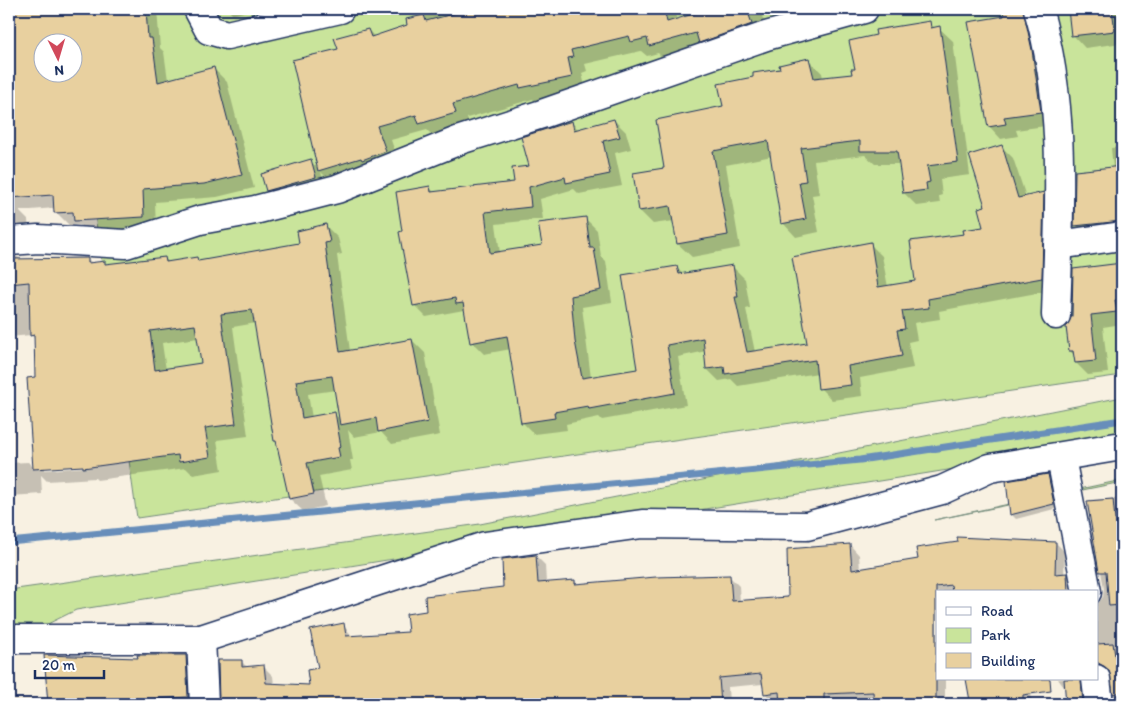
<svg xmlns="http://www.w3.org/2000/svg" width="1131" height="713" viewBox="0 0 1131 713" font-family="Itim,sans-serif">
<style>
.green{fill:#c9e49b;stroke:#728a7c}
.shadow{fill:#0003;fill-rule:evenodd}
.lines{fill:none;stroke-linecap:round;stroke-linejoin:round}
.stream{stroke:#678eba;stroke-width:7}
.building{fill:#e8d09f;stroke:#1b2f5e;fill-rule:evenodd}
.minor-casing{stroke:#1b2f5e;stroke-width:31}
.minor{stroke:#fff;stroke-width:28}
</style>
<rect width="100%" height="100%" fill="#f8f1e2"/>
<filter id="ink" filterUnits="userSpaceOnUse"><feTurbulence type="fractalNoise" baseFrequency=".02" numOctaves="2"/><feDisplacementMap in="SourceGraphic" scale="10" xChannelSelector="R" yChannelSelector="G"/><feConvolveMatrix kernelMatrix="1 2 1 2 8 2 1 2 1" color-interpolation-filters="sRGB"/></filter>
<g filter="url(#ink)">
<!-- green -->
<g class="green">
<path d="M 70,9 L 1122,9 L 1122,375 L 137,518 L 87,157 Z"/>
<path d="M 1122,397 L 1122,442 L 76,610 L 9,643 L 9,590 L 480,524 Z"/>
<path d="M 1122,480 L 1122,482 L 934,520 Z"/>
</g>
<!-- shadow -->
<g class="shadow">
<path d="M 9,9 L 157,9 L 160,48 L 164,52 L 168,80 L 214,69 L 227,82 L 254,188 L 217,197 L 155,202 L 156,229 L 88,233 L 80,225 L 69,225 L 56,212 L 55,208 L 19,211 L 28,220 L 30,240 L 9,245 ZM 42,42 L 72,42 L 72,72 L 42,72 Z"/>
<path d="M 227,9 L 280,9 L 262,18 L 254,9 L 233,15 Z"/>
<path d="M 436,9 L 673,9 L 677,20 L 713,9 L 757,9 L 761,13 L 769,36 L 664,60 L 658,53 L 647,56 L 641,51 L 585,64 L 587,71 L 582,73 L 586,91 L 535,102 L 533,99 L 467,118 L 470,127 L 435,138 L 427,130 L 391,140 L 400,166 L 334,185 L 321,172 L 325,187 L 277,200 L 267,190 L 310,161 L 319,169 L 339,50 L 368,30 L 375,37 L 409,26 L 407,20 L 438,13 Z"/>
<path d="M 802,9 L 853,9 L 814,21 Z"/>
<path d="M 1004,9 L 1025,9 L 1053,125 L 1016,130 L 1018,136 L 1001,139 L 989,126 L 1006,17 Z"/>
<path d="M 1069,9 L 1122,9 L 1122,43 L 1085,48 L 1073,35 Z"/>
<path d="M 929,22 L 935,28 L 939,28 L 953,41 L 970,175 L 940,179 L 942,195 L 939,196 L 940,203 L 917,206 L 904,193 L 900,164 L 875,164 L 865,155 L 814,161 L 819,194 L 812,195 L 819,232 L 796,237 L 783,223 L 772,156 L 726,165 L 740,248 L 692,257 L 678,244 L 674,221 L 653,224 L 640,211 L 665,169 L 755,78 L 809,60 L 822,73 L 823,78 L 853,75 L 877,36 L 876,31 Z"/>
<path d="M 614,120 L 626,132 L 631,149 L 615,153 L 622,186 L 579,194 L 574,189 L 540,199 L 543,219 L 496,224 L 500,253 L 543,246 L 585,218 L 597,230 L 601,256 L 606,261 L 612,302 L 582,307 L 591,378 L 638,370 L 677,268 L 683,274 L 733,267 L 745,279 L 750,308 L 746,309 L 755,352 L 808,344 L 870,244 L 882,256 L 888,287 L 917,282 L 965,235 L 984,228 L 987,207 L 1001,146 L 1013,158 L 1026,197 L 1043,193 L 1055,205 L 1053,290 L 939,311 L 940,319 L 914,323 L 917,340 L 908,342 L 913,368 L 860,378 L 862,396 L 832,400 L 820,388 L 818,373 L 738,386 L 731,379 L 719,381 L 707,369 L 706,351 L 678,357 L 686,405 L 602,420 L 599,417 L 566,424 L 567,430 L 534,434 L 522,422 L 511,349 L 484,354 L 472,342 L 464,310 L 426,317 L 414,305 L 404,232 L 430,188 L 435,193 L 515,183 L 571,122 L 579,130 Z"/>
<path d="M 1122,147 L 1122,235 L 1088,237 L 1076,225 L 1113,169 L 1111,148 Z"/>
<path d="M 325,225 L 338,238 L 342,254 L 337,255 L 350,351 L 412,340 L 425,353 L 440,435 L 392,444 L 381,432 L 354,437 L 348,430 L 353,460 L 350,460 L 352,470 L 319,476 L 326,506 L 303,511 L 290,499 L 278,443 L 275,441 L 256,323 L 233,327 L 248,436 L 217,440 L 222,470 L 193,475 L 186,468 L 97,480 L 95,478 L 47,481 L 41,475 L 42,494 L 9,496 L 9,463 L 28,462 L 34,468 L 36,378 L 35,339 L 31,335 L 9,337 L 9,257 L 18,257 L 21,260 L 88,259 L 93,264 L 104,263 L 107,265 L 165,258 L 169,263 L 197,259 L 200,262 L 301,244 ZM 198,338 L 202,364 L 166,370 L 162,343 ZM 336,390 L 341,420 L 334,414 L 312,418 L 308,394 ZM 89,464 L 89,467 L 44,470 L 44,467 Z"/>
<path d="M 1122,264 L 1122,324 L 1103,327 L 1108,373 L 1088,375 L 1076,363 L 1075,356 L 1070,351 L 1074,270 Z"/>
<path d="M 1048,475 L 1053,480 L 1058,508 L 1016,519 L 1011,514 Z"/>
<path d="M 1122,498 L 1122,704 L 1115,704 L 1111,673 L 1097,675 L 1097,605 L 1103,597 L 1104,589 L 1089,500 Z"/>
<path d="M 1056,543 L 1065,552 L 1064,575 L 1067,575 L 1077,584 L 1079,592 L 937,592 L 937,679 L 945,679 L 945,704 L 782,704 L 781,702 L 774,703 L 765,693 L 763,684 L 728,687 L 729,704 L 221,704 L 219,661 L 241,661 L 248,668 L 264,667 L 273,676 L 274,685 L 311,686 L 343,625 L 353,637 L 409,633 L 427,612 L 505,588 L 536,556 L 545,565 L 546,583 L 575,581 L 578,585 L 730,577 L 739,586 L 740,602 L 790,599 L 850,545 L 859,555 L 860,570 Z"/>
<path d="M 46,656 L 139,659 L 186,656 L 195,665 L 197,704 L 49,704 Z"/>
<path d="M 967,679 L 1030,679 L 1032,704 L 971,704 Z"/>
<path d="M 1058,679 L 1093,679 L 1092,704 L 1067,704 L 1066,690 Z"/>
</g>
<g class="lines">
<!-- stream -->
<path class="stream" d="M 9,542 L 860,460 L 1122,420"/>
</g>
<!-- building -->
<g class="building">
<path d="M 9,9 L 146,9 L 148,38 L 152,38 L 158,82 L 214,67 L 242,175 L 204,184 L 143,189 L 144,217 L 74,221 L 73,212 L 54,213 L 53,195 L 9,198 ZM 42,42 L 72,42 L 72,72 L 42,72 Z"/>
<path d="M 472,9 L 664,9 L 667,22 L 709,9 L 747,9 L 752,24 L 699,43 L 696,33 L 649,46 L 647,38 L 631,42 L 629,36 L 571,50 L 573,57 L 568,58 L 572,77 L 520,88 L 519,85 L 453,104 L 456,113 L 419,124 L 416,115 L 377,126 L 386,151 L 362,160 L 361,158 L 318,171 L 292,60 L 338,49 L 334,38 L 368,29 L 371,37 L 407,25 L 406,19 L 424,15 L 426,21 Z"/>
<path d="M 1003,9 L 1023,9 L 1032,50 L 1041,112 L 1004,117 L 1006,124 L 988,127 L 968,22 L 1004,16 Z"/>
<path d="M 1068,9 L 1112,9 L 1115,31 L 1071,36 Z"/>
<path d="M 930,21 L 931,28 L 940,26 L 958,162 L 927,166 L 930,182 L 926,183 L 927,190 L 903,193 L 897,151 L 860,151 L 860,141 L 801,148 L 806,181 L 799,182 L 806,219 L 781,224 L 768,141 L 713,151 L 728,235 L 677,244 L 670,206 L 639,211 L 633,173 L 664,168 L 656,120 L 723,106 L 718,84 L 753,77 L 753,73 L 780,69 L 779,65 L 809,58 L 814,78 L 852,74 L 851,69 L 855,69 L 849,41 L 876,35 L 875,30 Z"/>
<path d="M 614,119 L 620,137 L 603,141 L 610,174 L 566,183 L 565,177 L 529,187 L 531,207 L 485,212 L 490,253 L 542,245 L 538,223 L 586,217 L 590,248 L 594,248 L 601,290 L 571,296 L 575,341 L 582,378 L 637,369 L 622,275 L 677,266 L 679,274 L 733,265 L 738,297 L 735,297 L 747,352 L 807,343 L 792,257 L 871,242 L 878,287 L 915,281 L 910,241 L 964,234 L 963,230 L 983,227 L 978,208 L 985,206 L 969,155 L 1002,145 L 1018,198 L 1044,192 L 1042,278 L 928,299 L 929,308 L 902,311 L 905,329 L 897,330 L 902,356 L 848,366 L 851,385 L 818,389 L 815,360 L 725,374 L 724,367 L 706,369 L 703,338 L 667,345 L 675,393 L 589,409 L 588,406 L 554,412 L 555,418 L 521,423 L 507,336 L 470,343 L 463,303 L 456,304 L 455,298 L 413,306 L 399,232 L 402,231 L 396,192 L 430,186 L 431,192 L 514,182 L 512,168 L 529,166 L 521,137 L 572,121 L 574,130 Z"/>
<path d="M 311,159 L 316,177 L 266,191 L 261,174 Z"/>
<path d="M 1122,166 L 1122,221 L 1074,226 L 1075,171 Z"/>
<path d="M 326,224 L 330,242 L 325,243 L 340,352 L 412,339 L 428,422 L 378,432 L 376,418 L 340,425 L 332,376 L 296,381 L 302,418 L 335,412 L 341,447 L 338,448 L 340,457 L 307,463 L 314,494 L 289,499 L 276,441 L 274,441 L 252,310 L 221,314 L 236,424 L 205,428 L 210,457 L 179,462 L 178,455 L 83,468 L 83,466 L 33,469 L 27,378 L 35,377 L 34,335 L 30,336 L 29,282 L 9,284 L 9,259 L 88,258 L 88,263 L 105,261 L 105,264 L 165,257 L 166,262 L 197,257 L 198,261 L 299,243 L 297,231 ZM 195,325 L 201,363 L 155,370 L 150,331 Z"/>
<path d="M 1122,263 L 1122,299 L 1115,300 L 1117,312 L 1091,315 L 1096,361 L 1075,363 L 1073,351 L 1069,351 L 1066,327 L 1072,316 L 1073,269 Z"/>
<path d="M 1048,474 L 1054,504 L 1010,515 L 1006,481 Z"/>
<path d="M 1113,499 L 1115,520 L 1122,519 L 1122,605 L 1109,606 L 1106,572 L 1099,572 L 1087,501 Z"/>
<path d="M 957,537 L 1056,542 L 1055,574 L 1067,573 L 1068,592 L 952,592 L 951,585 L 936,587 L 936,704 L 915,704 L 915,702 L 874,704 L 873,692 L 824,694 L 824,701 L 780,704 L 779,692 L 764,694 L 761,674 L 719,678 L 721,704 L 643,704 L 643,702 L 616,704 L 487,704 L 486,699 L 454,704 L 440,704 L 439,702 L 422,704 L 415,704 L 415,702 L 219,704 L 218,660 L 242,660 L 242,667 L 264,665 L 266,683 L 309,685 L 307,670 L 318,668 L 310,630 L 344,623 L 346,636 L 408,632 L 406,614 L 426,611 L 425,596 L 503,587 L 502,559 L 536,555 L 538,583 L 575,580 L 575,584 L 656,577 L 730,575 L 732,601 L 788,597 L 787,549 L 850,544 L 852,570 L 918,559 L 916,548 L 958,542 Z"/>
<path d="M 1113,643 L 1117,668 L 1122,667 L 1122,692 L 1113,694 L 1109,670 L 1097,662 L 1097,644 Z"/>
<path d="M 44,655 L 138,658 L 137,655 L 186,655 L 188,697 L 155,699 L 155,704 L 48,704 Z"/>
<path d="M 966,679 L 1050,679 L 1051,691 L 1023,695 L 1023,702 L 1000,704 L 1000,698 L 970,701 Z"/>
<path d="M 1064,679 L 1081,679 L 1083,704 L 1066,704 Z"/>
</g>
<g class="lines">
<defs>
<g id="minor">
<path d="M 198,9 L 209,30 L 227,35 L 340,9"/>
<path d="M 1038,9 C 1067,108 1059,213 1056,315"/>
<path d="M 9,241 L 38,239 L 126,244 L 200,220 L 255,210 L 337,189 L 460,140 L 542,114 L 766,36 L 864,9"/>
<path d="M 1058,245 L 1122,236"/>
<path d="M 1061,458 L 1087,592"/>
<path d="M 9,639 L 201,639 L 485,546 L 642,524 L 807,526 L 942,490 L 990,468 L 1122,446"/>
<path d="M 201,639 L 204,704"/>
<path d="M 1096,679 L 1099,704"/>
</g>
</defs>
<!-- minor casing -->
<use href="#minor" class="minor-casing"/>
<!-- minor -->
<use href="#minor" class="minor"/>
</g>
</g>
<!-- margin -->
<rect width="1131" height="713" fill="none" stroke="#fff" stroke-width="30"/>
<rect x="15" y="15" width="1101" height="683" fill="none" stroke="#1b2f5e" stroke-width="2" filter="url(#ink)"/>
<!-- legend -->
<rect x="936" y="590" width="162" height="90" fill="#ffffff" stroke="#a4acbf"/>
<rect x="946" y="607" width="25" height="8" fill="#ffffff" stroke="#a4acbf"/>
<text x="981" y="616" font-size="15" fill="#1b2f5e">Road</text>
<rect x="946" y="628" width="25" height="15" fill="#c9e49b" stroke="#a4acbf"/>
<text x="981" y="640" font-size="15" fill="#1b2f5e">Park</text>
<rect x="946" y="653" width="25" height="15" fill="#e8d09f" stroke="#a4acbf"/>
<text x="981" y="666" font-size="15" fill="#1b2f5e">Building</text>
<!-- north arrow -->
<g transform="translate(58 58) rotate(175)"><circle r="24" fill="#ffffff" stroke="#a4acbf"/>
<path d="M0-4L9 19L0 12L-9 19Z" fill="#d1495b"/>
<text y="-8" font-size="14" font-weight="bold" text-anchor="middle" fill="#1b2f5e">N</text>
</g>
<!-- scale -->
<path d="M35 670v8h69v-8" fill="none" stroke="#1b2f5e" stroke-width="2.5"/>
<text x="42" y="670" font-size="15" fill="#1b2f5e" stroke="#ffffff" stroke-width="4" paint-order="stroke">20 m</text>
</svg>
